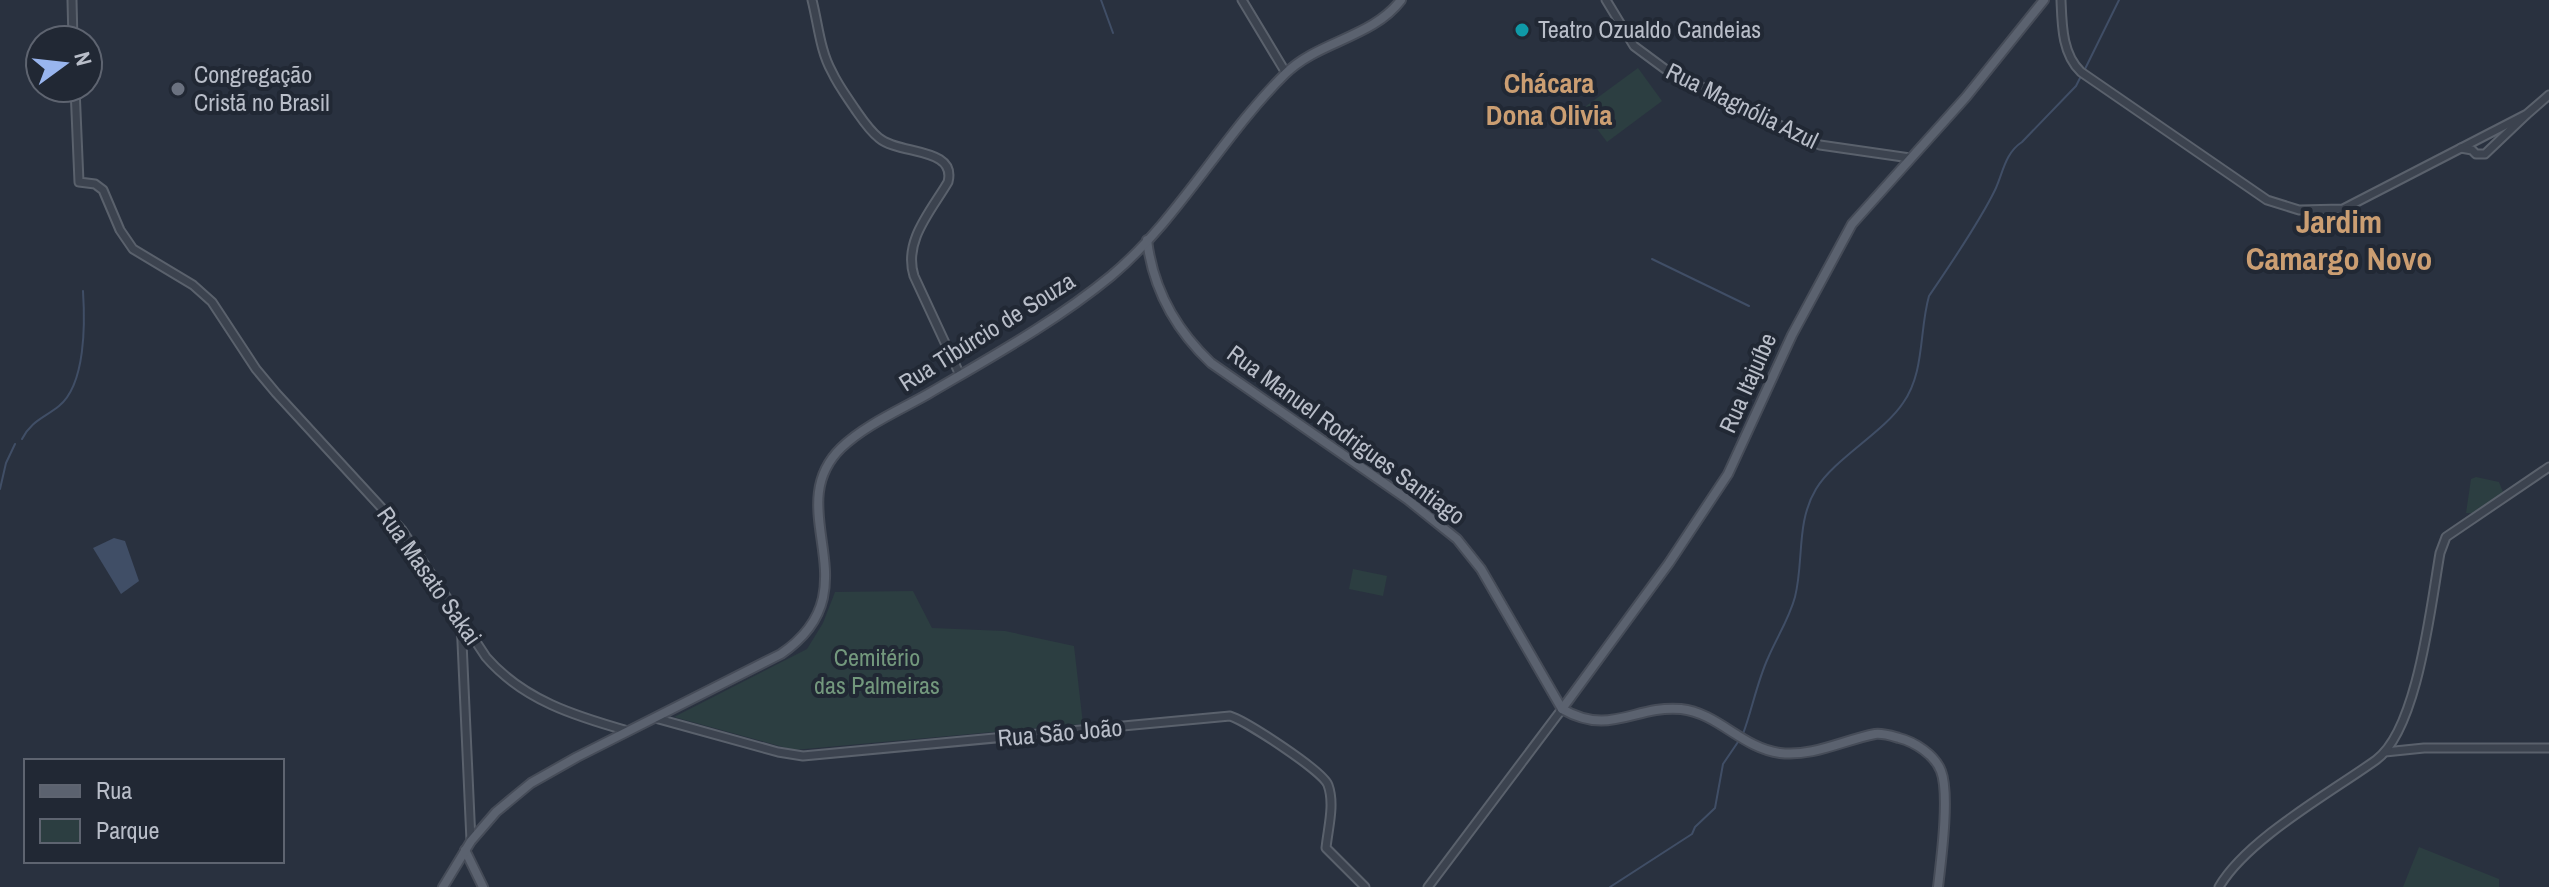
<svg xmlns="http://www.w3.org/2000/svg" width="2549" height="887" viewBox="0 0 2549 887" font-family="'Archivo Narrow',sans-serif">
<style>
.green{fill:#2c3e41}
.water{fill:#404e66}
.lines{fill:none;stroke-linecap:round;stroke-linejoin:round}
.stream{stroke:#404e66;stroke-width:2}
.minor-casing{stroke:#5a616c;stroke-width:11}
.major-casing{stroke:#464c58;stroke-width:12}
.minor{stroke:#3c434f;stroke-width:7}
.major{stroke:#5b626f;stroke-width:8}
.culture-dot{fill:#0f9aa8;stroke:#212834;stroke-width:3}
.worship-dot{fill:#6b7280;stroke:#212834;stroke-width:3}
.labels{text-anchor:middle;stroke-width:8;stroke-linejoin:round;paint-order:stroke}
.poi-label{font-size:24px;fill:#b9bec9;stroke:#212834;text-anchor:start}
.street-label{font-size:24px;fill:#b9bec9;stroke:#212834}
.park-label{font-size:24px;fill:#73987d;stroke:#212834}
.quarter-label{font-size:28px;font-weight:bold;fill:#cb9e72;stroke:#212834}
.district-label{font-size:32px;font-weight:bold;fill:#cb9e72;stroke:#212834}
</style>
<rect width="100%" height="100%" fill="#29313f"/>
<!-- green -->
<g class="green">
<path d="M 1638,68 L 1662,101 L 1607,142 L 1582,109 Z"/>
<path d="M 2476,477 L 2499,482 L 2503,492 L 2473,513 L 2466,513 L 2471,479 Z"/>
<path d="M 1353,569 L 1387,576 L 1383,596 L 1349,589 Z"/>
<path d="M 913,591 L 932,628 L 1005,631 L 1074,646 L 1083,724 L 794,750 L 674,717 L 807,649 L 823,623 L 835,592 Z"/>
<path d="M 2419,847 L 2499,879 L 2499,887 L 2403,887 Z"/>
</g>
<!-- water -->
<path class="water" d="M 114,538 L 125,541 L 139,581 L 121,594 L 93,548 Z"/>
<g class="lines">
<!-- stream -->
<g class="stream">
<path d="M 1101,0 L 1113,33"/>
<path d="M 2084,71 L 2119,0"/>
<path d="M 1652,259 L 1749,306"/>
<path d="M 22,439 C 31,421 44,418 59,406 C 86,384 85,322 83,291"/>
<path d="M 0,489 L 6,463 L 15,444"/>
<path d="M 1743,734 C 1752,710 1757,682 1768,658 C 1777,637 1789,619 1795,597 C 1804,561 1796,522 1816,489 C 1834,459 1884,432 1903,403 C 1925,372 1919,331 1929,296 C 1950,265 1979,223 1995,190 C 2003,173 2005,153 2022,142 L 2076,86 L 2081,76"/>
<path d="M 1610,887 L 1692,834 L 1695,827 L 1715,808 L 1723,764 L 1740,739"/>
</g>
<defs>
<g id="minor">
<path d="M 72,0 L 73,40"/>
<path d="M 812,0 C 818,23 820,51 832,72 C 838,85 847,97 855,109 C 862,119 869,130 879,138 C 899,155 957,147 948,182 C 931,211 903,241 914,276 L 960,375"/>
<path d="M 1242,0 L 1286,73"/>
<path d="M 1606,0 L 1634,46 L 1665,69 L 1820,145 L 1910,158"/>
<path d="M 2061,0 C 2062,25 2062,54 2081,72 L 2267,200 L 2299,210 L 2343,209 L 2527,114 L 2549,95"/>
<path d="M 75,88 L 79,182 L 95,184 L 103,190 L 120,230 L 133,249 L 193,285 L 212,302 L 256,369 L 276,393 L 402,530 L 486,657 C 523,700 575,716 628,731"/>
<path d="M 2461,148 L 2472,150 L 2476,154 L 2485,154 L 2526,115"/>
<path d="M 461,620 L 471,841"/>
<path d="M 655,718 L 778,752 L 803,756 L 1230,716 C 1246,721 1323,771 1328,785 C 1335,804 1328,828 1326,848 L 1365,887"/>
<path d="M 2385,752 L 2424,748 L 2549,748"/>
<path d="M 1428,887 L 1562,709"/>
<path d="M 2219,887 C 2247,839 2330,793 2376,760 C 2418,729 2431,604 2440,553 L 2446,537 L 2549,467"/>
</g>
<g id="major">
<path d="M 1147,240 C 1153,289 1175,329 1211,363 L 1407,499 L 1457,539 L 1481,569 L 1562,709 C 1611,737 1634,705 1681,709 C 1718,713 1742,748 1780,753 C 1813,757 1844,740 1875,734 C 1883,733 1892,736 1899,738 C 1915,742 1935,755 1941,771 C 1950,794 1941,861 1938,887"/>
<path d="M 1562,709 L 1669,563 L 1728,474 L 1792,335 L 1852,224 L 1966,97 L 2044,0"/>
<path d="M 465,850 L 483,887"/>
<path d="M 443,887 L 471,841 L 496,812 L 531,783 L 577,757 L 781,654 C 876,589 778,510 841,448 C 865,425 900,410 928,394 C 991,357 1055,322 1111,276 C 1178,220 1223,135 1285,74 C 1318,41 1372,38 1401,0"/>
</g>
</defs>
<!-- minor casing -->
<use href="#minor" class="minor-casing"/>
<!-- major casing -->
<use href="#major" class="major-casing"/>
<!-- minor -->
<use href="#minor" class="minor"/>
<!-- major -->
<use href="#major" class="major"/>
</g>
<!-- markers -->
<circle class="culture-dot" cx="1522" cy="30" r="8"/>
<circle class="worship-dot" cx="178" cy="89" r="8"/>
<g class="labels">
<!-- poi labels -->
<g class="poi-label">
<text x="1538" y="38">Teatro Ozualdo Candeias</text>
<text x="194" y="83">Congregação<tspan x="194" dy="28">Cristã no Brasil</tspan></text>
</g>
<!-- street labels -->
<g class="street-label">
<text transform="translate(1742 106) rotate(26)" y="8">Rua Magnólia Azul</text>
<text transform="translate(987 332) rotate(-32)" y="8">Rua Tibúrcio de Souza</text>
<text transform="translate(1748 383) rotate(-66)" y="8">Rua Itajuíbe</text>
<text transform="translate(1346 435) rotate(36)" y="8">Rua Manuel Rodrigues Santiago</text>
<text transform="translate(429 576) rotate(55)" y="8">Rua Masato Sakai</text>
<text transform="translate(1060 733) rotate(-5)" y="8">Rua São João</text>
</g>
<!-- park labels -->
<g class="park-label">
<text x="877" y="666">Cemitério<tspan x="877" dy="28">das Palmeiras</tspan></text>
</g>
<!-- quarter labels -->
<g class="quarter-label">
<text x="1549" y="93">Chácara<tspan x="1549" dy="32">Dona Olivia</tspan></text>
</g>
<!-- district labels -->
<g class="district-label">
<text x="2339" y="233">Jardim<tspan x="2339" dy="37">Camargo Novo</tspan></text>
</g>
</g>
<!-- legend -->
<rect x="24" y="759" width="260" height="104" fill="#212834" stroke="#5e6470" stroke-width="2"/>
<rect x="40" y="785" width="40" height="12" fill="#5b626f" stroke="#5e6470" stroke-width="2"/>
<text x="96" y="799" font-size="24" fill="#b9bec9">Rua</text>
<rect x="40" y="819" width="40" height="24" fill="#2c3e41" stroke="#5e6470" stroke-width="2"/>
<text x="96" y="839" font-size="24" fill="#b9bec9">Parque</text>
<!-- north arrow -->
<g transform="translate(64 64) rotate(75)"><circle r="38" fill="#212834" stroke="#5e6470" stroke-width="2"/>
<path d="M0-6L14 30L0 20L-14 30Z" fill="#99b5ee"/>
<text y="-12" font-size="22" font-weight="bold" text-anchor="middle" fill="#b9bec9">N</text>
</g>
</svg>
